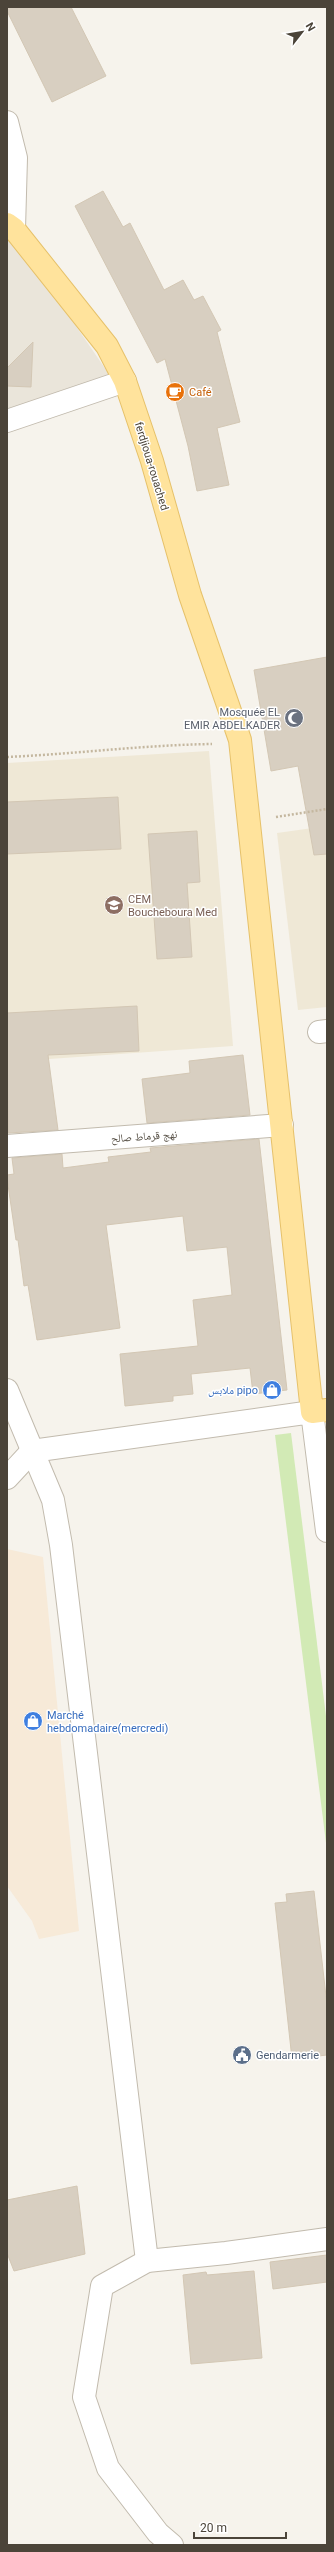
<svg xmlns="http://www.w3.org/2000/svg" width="334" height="2552" viewBox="0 0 334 2552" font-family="Roboto,'Noto Naskh Arabic',sans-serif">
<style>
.residential{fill:#eae5da}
.commercial{fill:#f7ead8}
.education{fill:#efe8d6}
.green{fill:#d2eab5}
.building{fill:#d8cfc1;stroke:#d3c7b4}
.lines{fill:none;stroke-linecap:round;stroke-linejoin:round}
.minor-casing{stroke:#c2bbae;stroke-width:24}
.major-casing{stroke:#e6c16a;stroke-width:24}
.path{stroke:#c4b79f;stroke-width:2.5;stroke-dasharray:2 2;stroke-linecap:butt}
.minor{stroke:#fff;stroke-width:22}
.major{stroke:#ffe39c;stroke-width:22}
.labels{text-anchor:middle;stroke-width:3;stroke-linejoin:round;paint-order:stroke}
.food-label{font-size:11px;fill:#c56008;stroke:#fff;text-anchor:start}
.street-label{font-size:11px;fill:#4b4439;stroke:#fff}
.worship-label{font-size:11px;fill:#5b616d;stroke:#fff;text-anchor:end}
.education-label{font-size:11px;fill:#785e54;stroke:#fff;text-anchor:start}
.shop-label{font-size:11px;fill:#366cbe;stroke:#fff;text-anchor:end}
.service-label{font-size:11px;fill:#4e5e75;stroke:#fff;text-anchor:start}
</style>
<rect width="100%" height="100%" fill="#f6f3ec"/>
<!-- residential -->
<path class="residential" d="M 7,140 L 14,236 L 113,380 L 7,417 Z"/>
<!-- commercial -->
<path class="commercial" d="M 7,1549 L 43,1557 L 79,1931 L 39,1939 L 32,1921 L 7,1886 Z"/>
<!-- education -->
<g class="education">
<path d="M 209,751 L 233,1046 L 7,1062 L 7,763 Z"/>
<path d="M 327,826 L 327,1007 L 298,1010 L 277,833 Z"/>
</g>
<!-- green -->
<path class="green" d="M 291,1433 L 327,1724 L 327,1851 L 275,1435 Z"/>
<!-- building -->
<g class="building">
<path d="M 7,7 L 71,7 L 106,76 L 52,102 L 7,11 Z"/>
<path d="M 103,191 L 123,227 L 130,223 L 164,290 L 183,280 L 194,300 L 203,296 L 221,330 L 217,332 L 240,422 L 217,428 L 229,485 L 197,491 L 188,446 L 165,359 L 157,363 L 75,206 Z"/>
<path d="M 33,342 L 31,387 L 7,386 L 7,368 Z"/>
<path d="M 327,657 L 327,854 L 314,855 L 298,766 L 271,771 L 254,670 Z"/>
<path d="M 118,797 L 121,849 L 7,854 L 7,802 Z"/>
<path d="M 197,831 L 200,882 L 187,883 L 192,957 L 157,959 L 148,834 Z"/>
<path d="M 137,1006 L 139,1051 L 48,1055 L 58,1130 L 8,1133 L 7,1013 Z"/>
<path d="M 243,1055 L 250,1115 L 147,1123 L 142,1079 L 190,1073 L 189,1061 Z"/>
<path d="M 259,1139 L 287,1390 L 253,1394 L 250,1368 L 191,1374 L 193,1394 L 173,1396 L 173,1401 L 125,1406 L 120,1354 L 198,1346 L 193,1300 L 232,1295 L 227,1247 L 187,1251 L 183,1216 L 106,1225 L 120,1328 L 37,1340 L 28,1285 L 24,1286 L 18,1240 L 16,1240 L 7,1178 L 7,1175 L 14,1174 L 12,1158 L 62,1154 L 63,1168 L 109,1162 L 108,1157 L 151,1152 L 150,1148 Z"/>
<path d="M 314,1891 L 327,2005 L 327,2055 L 292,2059 L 275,1903 L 287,1902 L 286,1894 Z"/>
<path d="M 77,2186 L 85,2254 L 14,2271 L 7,2253 L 7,2200 Z"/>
<path d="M 327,2255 L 327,2282 L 273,2289 L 270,2262 Z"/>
<path d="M 254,2271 L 262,2358 L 191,2364 L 183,2275 L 206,2272 L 207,2275 Z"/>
</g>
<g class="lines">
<defs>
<g id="minor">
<path d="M 7,122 L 16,158 L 14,229"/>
<path d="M 7,421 L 125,381"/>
<path d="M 319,1032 L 327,1031"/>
<path d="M 7,1146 L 282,1125"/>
<path d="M 7,1390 L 53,1500 L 61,1545 L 147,2261"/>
<path d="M 7,1478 L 32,1451 L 312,1412 L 327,1531"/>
<path d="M 172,2545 L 158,2533 L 108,2468 L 84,2397 L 102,2286 L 147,2261 L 226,2253 L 327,2239"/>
</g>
<path id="major" d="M 7,224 L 14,229 L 107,346 L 125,381 L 152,461 L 190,595 L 240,740 L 312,1412 L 327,1410"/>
</defs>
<!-- minor casing -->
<use href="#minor" class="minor-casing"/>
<!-- major casing -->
<use href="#major" class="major-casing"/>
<!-- path -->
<g class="path">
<path d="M 7,757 C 75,754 143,745 212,744"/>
<path d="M 276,817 L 327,809"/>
</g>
<!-- minor -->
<use href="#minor" class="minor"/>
<!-- major -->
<use href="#major" class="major"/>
</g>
<!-- icons -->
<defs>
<symbol id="cafe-disc" viewBox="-11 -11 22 22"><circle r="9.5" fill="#e8710a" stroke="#fff"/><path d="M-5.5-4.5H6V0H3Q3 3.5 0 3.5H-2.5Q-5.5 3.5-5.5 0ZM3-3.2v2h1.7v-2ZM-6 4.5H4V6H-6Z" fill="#fff"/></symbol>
<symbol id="mosque-disc" viewBox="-11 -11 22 22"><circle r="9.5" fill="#6b7280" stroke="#fff"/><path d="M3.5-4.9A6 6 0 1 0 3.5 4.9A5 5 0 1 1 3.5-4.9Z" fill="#fff"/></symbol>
<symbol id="school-disc" viewBox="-11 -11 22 22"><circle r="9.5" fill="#8d6e63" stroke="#fff"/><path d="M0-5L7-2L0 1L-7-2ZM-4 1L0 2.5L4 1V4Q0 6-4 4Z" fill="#fff"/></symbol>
<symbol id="shop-disc" viewBox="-11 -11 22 22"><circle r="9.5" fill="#3f7fe0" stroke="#fff"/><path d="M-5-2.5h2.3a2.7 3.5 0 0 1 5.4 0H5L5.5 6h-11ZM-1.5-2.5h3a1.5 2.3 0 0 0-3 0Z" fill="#fff"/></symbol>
<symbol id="civic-disc" viewBox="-11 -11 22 22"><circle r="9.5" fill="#5c6f8a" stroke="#fff"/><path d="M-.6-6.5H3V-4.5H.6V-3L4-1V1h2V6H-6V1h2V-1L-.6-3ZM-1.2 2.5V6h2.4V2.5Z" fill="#fff"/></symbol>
</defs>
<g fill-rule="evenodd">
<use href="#cafe-disc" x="164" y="381" width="22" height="22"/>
<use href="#mosque-disc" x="283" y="707" width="22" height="22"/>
<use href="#school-disc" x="103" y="894" width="22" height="22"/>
<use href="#shop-disc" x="261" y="1379" width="22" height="22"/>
<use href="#shop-disc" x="22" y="1710" width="22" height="22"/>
<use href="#civic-disc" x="231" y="2044" width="22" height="22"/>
</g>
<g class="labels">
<!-- food labels -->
<g class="food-label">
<text x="189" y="396">Café</text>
</g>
<!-- street labels -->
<g class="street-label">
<text transform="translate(152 466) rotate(73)" y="4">ferdjioua-rouached</text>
<text transform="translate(144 1136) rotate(-4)" y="4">نهج قرماط صالح</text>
</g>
<!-- worship labels -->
<g class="worship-label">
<text x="280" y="716">Mosquée EL<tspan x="280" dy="13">EMIR ABDELKADER</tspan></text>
</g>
<!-- education labels -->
<g class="education-label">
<text x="128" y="903">CEM<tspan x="128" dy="13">Boucheboura Med</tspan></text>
</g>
<!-- shop labels -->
<g class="shop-label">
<text x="258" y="1394">ملابس pipo</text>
<text x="47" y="1719" text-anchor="start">Marché<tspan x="47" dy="13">hebdomadaire(mercredi)</tspan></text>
</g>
<!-- service labels -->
<g class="service-label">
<text x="256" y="2059">Gendarmerie</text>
</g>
</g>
<!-- border -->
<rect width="334" height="2552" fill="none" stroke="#4b4439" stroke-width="16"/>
<!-- north arrow -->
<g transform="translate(302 32) rotate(59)" stroke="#ffffff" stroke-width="3" paint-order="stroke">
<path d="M0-3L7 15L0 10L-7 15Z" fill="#4b4439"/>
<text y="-6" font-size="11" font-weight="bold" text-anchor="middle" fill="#4b4439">N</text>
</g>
<!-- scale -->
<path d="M194 2532v6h92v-6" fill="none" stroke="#4b4439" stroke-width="2"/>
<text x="200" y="2532" font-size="12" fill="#4b4439" stroke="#ffffff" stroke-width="3" paint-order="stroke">20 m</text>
</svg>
